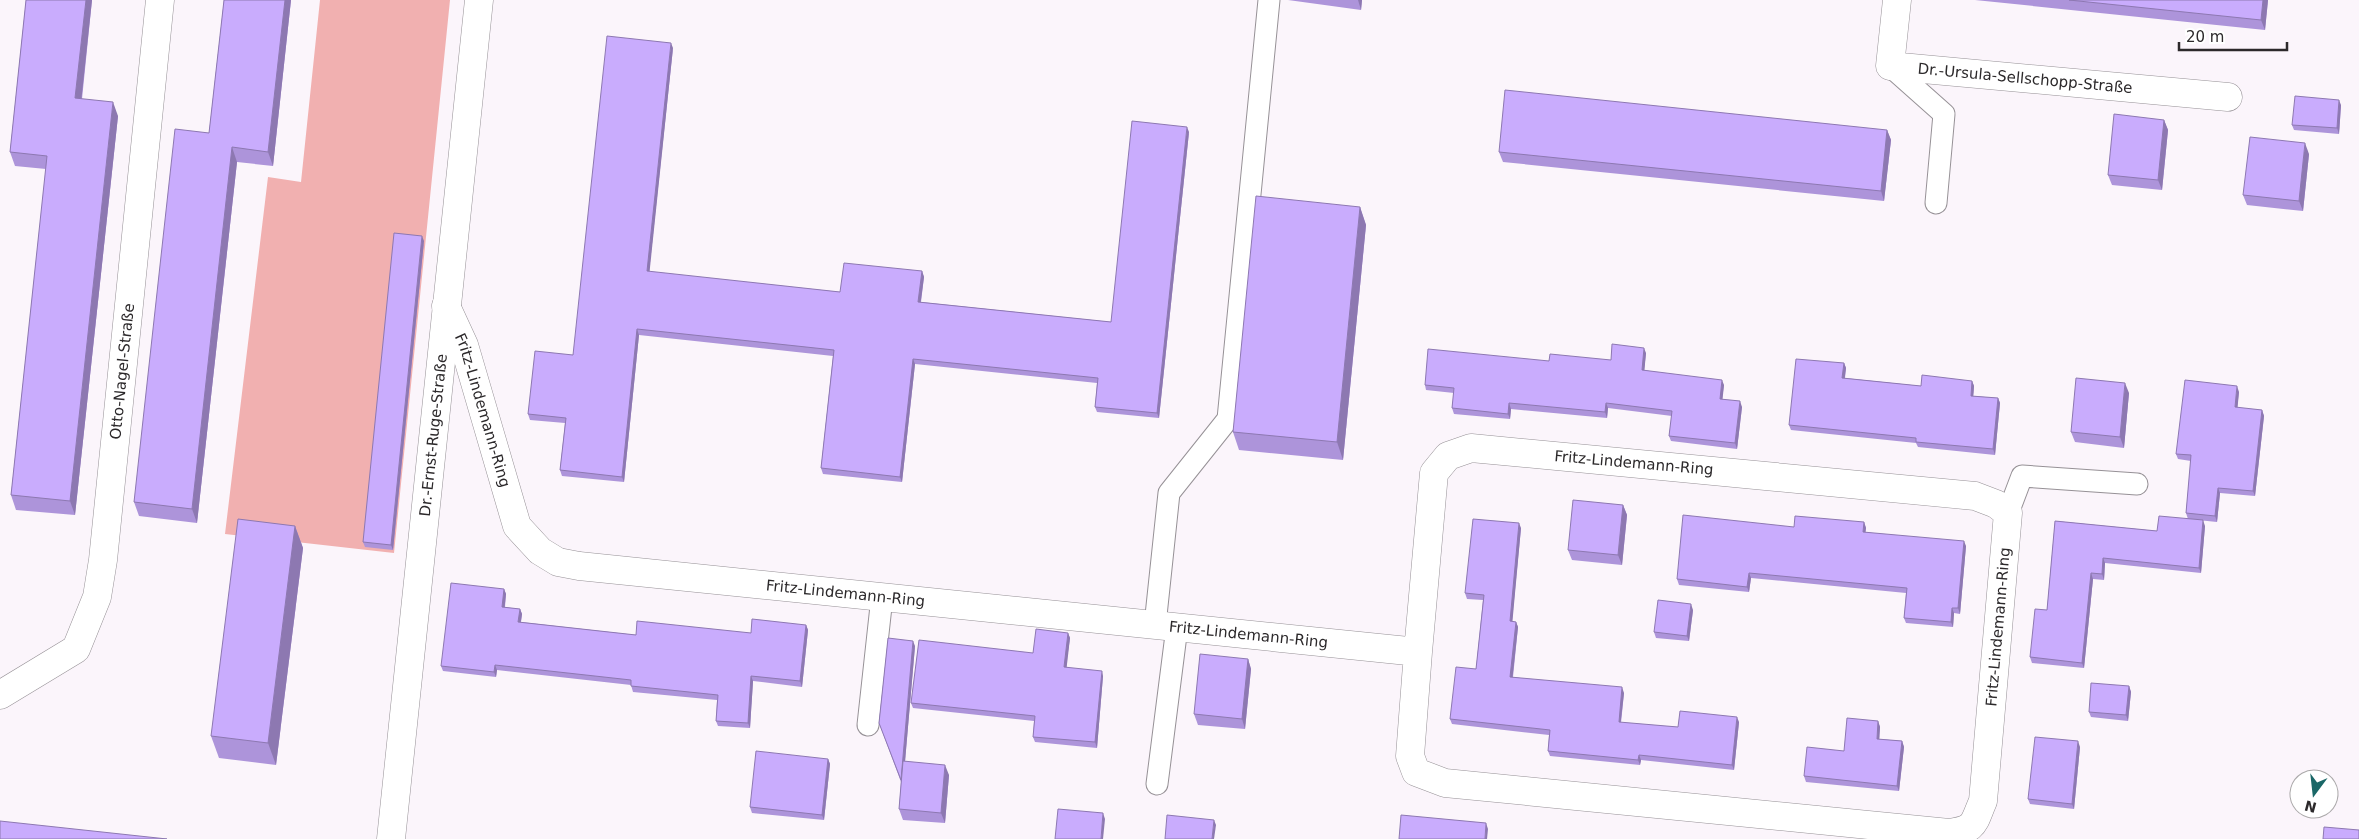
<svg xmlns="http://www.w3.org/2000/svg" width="2359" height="839" viewBox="0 0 2359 839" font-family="'DejaVu Sans',sans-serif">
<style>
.green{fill:#f1b0b0}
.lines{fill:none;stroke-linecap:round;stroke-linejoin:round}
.service-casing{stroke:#969196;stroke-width:23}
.minor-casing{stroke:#969196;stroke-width:29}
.service{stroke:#fff;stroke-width:21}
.minor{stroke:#fff;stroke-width:28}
.wall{fill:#ad94da}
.shaded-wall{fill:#8d78b1}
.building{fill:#c9acfd;stroke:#8d78b1}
.labels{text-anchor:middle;stroke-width:4;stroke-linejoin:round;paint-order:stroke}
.street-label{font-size:15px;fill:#2c292b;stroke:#fff}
</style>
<rect width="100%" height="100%" fill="#fbf5fb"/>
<!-- green -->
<path class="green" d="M 320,0 L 450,0 L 394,553 L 225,534 L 268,177 L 301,182 Z"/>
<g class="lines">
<defs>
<g id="service">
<path d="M 1890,66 L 1944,114 L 1936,203"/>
<path d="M 2008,513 L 2022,476 L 2137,484"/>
<path d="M 1155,625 L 1169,493 L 1228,419 L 1269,0"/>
<path d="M 868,725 L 882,597"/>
<path d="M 1157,784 L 1177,627"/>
</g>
<g id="minor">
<path id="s1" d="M 1897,0 L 1890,66 L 2228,97"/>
<path id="s2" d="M 446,306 L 464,345 L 517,526 L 540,551 L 558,562 L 579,566 L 1418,652 L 1410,756 L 1416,772 L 1445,783 L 1949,833 C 1976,829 1973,824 1983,801 L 2008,513 L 1996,504 L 1975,496 L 1471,448 L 1448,456 L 1434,473 L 1418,652"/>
<path id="s3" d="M 0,695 L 76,649 L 97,597 L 103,560 L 160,0"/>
<path id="s4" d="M 391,839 L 479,0"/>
</g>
</defs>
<!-- service casing -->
<use href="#service" class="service-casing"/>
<!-- minor casing -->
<use href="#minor" class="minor-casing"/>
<!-- service -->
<use href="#service" class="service"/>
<!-- minor -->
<use href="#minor" class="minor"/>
</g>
<!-- wall -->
<g class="wall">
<path d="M 26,0 L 92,0 L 82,99 L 118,116 L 75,515 L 16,510 L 11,495 L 46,169 L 15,166 L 10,152 Z"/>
<path d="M 224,0 L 291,0 L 273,166 L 237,162 L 197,523 L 139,516 L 134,502 L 209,133 Z"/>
<path d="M 1288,0 L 1362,0 L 1361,10 Z"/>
<path d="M 1975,0 L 2268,0 L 2265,30 Z"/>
<path d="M 673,48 L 649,272 L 840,292 L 922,271 L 924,277 L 921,302 L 1111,322 L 1189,132 L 1159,418 L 1097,412 L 1095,407 L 1097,383 L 915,364 L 902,482 L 823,474 L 821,468 L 833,356 L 639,335 L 624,482 L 562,476 L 560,470 L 565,423 L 530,420 L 528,414 L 573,355 Z"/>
<path d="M 2341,105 L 2339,134 L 2294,130 L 2292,125 Z"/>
<path d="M 2164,120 L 2168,130 L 2162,190 L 2112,185 L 2108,175 Z"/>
<path d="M 1887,130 L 1891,140 L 1884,201 L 1503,162 L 1499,152 Z"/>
<path d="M 2309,154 L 2303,211 L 2247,205 L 2243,195 Z"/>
<path d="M 1360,207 L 1366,225 L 1343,460 L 1239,450 L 1233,432 Z"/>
<path d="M 424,241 L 393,550 L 365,547 L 363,542 Z"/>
<path d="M 1646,353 L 1644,370 L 1724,385 L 1722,399 L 1742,407 L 1737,449 L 1671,441 L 1669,436 L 1672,416 L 1608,408 L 1607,418 L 1511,409 L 1510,419 L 1454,414 L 1452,408 L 1454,393 L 1426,390 L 1425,385 L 1549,361 L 1611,360 Z"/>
<path d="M 1844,363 L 1846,368 L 1845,378 L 1921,386 L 1972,381 L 1974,386 L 1973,396 L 1998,398 L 2000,403 L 1995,455 L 1918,447 L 1916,443 L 1791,430 L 1789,425 Z"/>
<path d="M 2239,392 L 2237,408 L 2262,410 L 2264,416 L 2255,496 L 2220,493 L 2217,522 L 2188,519 L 2186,513 L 2191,461 L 2178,459 L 2176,454 Z"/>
<path d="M 2129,393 L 2124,448 L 2075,442 L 2071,432 Z"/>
<path d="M 1623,505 L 1627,515 L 1622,565 L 1572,560 L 1568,550 Z"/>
<path d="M 2055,521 L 2157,531 L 2205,526 L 2201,573 L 2105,563 L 2104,580 L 2093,579 L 2084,668 L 2032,663 L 2030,657 L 2047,610 Z"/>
<path d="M 1864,522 L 1866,528 L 1865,532 L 1966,546 L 1960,614 L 1954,613 L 1953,627 L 1906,623 L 1904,618 L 1906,593 L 1751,578 L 1749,592 L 1679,585 L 1677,579 L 1794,527 Z"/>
<path d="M 295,526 L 303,548 L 276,765 L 219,758 L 211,736 Z"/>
<path d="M 1521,528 L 1512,621 L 1516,622 L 1518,627 L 1513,677 L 1624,693 L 1621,723 L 1678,727 L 1739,722 L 1734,770 L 1641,760 L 1640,765 L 1550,756 L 1548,751 L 1549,735 L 1452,724 L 1450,719 L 1476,669 L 1483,600 L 1467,599 L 1465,593 Z"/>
<path d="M 504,589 L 506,594 L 505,607 L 520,609 L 522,614 L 521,622 L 636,635 L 751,633 L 806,625 L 808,630 L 802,687 L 753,681 L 750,728 L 718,726 L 716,721 L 717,700 L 633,692 L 631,685 L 497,670 L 496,677 L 443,671 L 441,666 Z"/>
<path d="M 1693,610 L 1689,641 L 1656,638 L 1654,632 Z"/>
<path d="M 1068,633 L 1070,638 L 1066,667 L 1103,676 L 1097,748 L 1035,742 L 1033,737 L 1034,721 L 913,708 L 911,703 L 1033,653 Z"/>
<path d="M 915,646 L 905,761 L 949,775 L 945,823 L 903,820 L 899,809 L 901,782 L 879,723 Z"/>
<path d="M 1248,659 L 1251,669 L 1245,729 L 1198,725 L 1194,714 Z"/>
<path d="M 2129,686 L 2131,692 L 2128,721 L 2091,717 L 2089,712 Z"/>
<path d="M 1878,721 L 1880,727 L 1879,739 L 1902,741 L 1904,747 L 1899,791 L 1806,782 L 1804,776 L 1844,751 Z"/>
<path d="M 2080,747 L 2074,809 L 2030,804 L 2028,799 Z"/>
<path d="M 828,759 L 830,764 L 824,820 L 752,813 L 750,807 Z"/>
</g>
<!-- shaded-wall -->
<g class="shaded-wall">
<path d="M 86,0 L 92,0 L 80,112 L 75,98 Z"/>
<path d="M 285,0 L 291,0 L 273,166 L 268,152 Z"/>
<path d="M 1358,0 L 1362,0 L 1361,10 Z"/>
<path d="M 2263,0 L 2268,0 L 2265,30 L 2261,20 Z"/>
<path d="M 671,43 L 673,48 L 649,277 L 647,271 Z"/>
<path d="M 2339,100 L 2341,105 L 2339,134 L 2337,128 Z"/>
<path d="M 113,102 L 118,116 L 75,515 L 70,501 Z"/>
<path d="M 2164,120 L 2168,130 L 2162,190 L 2158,180 Z"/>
<path d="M 1187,127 L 1189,132 L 1159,418 L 1157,413 Z"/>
<path d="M 1887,130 L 1891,140 L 1884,201 L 1881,191 Z"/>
<path d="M 2305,143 L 2309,154 L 2303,211 L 2299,201 Z"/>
<path d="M 232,147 L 237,162 L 197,523 L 192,509 Z"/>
<path d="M 1360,207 L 1366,225 L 1343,460 L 1337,442 Z"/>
<path d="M 422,236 L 424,241 L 393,550 L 391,545 Z"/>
<path d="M 922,271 L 924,277 L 920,307 L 918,302 Z"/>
<path d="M 637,329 L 639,335 L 624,482 L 622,477 Z"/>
<path d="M 1644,348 L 1646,353 L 1644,375 L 1642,370 Z"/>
<path d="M 913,359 L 915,364 L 902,482 L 900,477 Z"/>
<path d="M 1844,363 L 1846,368 L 1844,383 L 1842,378 Z"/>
<path d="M 1722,380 L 1724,385 L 1722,404 L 1720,399 Z"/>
<path d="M 1972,381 L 1974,386 L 1973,401 L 1971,396 Z"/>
<path d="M 2125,383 L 2129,393 L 2124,448 L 2120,437 Z"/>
<path d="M 2237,386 L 2239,392 L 2237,413 L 2235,407 Z"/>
<path d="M 1998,398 L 2000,403 L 1995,455 L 1993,449 Z"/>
<path d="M 1740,401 L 1742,407 L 1737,449 L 1735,443 Z"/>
<path d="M 1509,403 L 1511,409 L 1510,419 L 1508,414 Z"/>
<path d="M 1606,403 L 1608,408 L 1607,418 L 1605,412 Z"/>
<path d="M 2262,410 L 2264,416 L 2255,496 L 2253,491 Z"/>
<path d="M 2218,488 L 2220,493 L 2217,522 L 2215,516 Z"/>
<path d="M 1623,505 L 1627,515 L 1622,565 L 1618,555 Z"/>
<path d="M 2203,520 L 2205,526 L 2201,573 L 2199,568 Z"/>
<path d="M 1864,522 L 1866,528 L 1865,537 L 1863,532 Z"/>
<path d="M 1519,523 L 1521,528 L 1512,626 L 1510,621 Z"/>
<path d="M 295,526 L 303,548 L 276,765 L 268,743 Z"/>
<path d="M 1964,541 L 1966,546 L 1960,614 L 1958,608 Z"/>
<path d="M 2103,558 L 2105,563 L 2104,580 L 2102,574 Z"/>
<path d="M 1749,573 L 1751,578 L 1749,592 L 1747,587 Z"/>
<path d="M 2091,573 L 2093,579 L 2084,668 L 2082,663 Z"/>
<path d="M 504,589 L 506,594 L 504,612 L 502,607 Z"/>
<path d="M 1691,604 L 1693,610 L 1689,641 L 1687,636 Z"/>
<path d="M 1952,608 L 1954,613 L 1953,627 L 1951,622 Z"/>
<path d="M 520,609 L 522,614 L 520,627 L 518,622 Z"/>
<path d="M 1516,622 L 1518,627 L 1512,682 L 1510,677 Z"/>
<path d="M 806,625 L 808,630 L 802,687 L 800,681 Z"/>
<path d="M 1068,633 L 1070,638 L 1066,673 L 1064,667 Z"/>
<path d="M 913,641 L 915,646 L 903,785 L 901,780 Z"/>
<path d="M 1248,659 L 1251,669 L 1245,729 L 1242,719 Z"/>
<path d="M 495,665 L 497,670 L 496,677 L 494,672 Z"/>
<path d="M 1102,671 L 1103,676 L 1097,748 L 1095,742 Z"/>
<path d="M 751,676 L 753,681 L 750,728 L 748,723 Z"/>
<path d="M 2129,686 L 2131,692 L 2128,721 L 2126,715 Z"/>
<path d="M 1622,687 L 1624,693 L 1620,728 L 1619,722 Z"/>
<path d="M 1737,717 L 1739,722 L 1734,770 L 1732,765 Z"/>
<path d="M 1878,721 L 1880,727 L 1879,744 L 1877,739 Z"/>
<path d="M 1902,741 L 1904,747 L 1899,791 L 1897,786 Z"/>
<path d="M 2078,741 L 2080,747 L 2074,809 L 2072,804 Z"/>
<path d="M 1639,755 L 1641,760 L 1640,765 L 1638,760 Z"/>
<path d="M 828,759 L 830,764 L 824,820 L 822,815 Z"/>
<path d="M 945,765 L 949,775 L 945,823 L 941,813 Z"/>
<path d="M 1103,813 L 1105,819 L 1103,839 L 1101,839 Z"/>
<path d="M 1214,820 L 1216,825 L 1214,839 L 1212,839 Z"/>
<path d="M 1486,823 L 1488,829 L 1487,839 L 1485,839 Z"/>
</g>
<!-- building -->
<g class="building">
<path d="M 26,0 L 86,0 L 75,98 L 113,102 L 70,501 L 11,495 L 47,156 L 10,152 Z"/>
<path d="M 224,0 L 285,0 L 268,152 L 232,147 L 192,509 L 134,502 L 175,129 L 209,133 Z"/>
<path d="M 2069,0 L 2263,0 L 2261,20 Z"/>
<path d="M 607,36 L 671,43 L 647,271 L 840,292 L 844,263 L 922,271 L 918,302 L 1111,322 L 1132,121 L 1187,127 L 1157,413 L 1095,407 L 1098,378 L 913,359 L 900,477 L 821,468 L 834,350 L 637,329 L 622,477 L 560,470 L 566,418 L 528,414 L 535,351 L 573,355 Z"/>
<path d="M 1505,90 L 1887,130 L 1881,191 L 1499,152 Z"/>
<path d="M 2295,96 L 2339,100 L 2337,128 L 2292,125 Z"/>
<path d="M 2114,114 L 2164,120 L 2158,180 L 2108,175 Z"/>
<path d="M 2250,137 L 2305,143 L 2299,201 L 2243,195 Z"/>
<path d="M 1256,196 L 1360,207 L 1337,442 L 1233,432 Z"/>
<path d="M 394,233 L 422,236 L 391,545 L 363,542 Z"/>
<path d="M 1612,344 L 1644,348 L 1642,370 L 1722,380 L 1720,399 L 1740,401 L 1735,443 L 1669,436 L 1672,411 L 1606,403 L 1605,412 L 1509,403 L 1508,414 L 1452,408 L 1454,388 L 1425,385 L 1428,349 L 1549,361 L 1550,354 L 1611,360 Z"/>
<path d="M 1796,359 L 1844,363 L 1842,378 L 1921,386 L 1922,375 L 1972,381 L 1971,396 L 1998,398 L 1993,449 L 1916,442 L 1916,438 L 1789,425 Z"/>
<path d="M 2076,378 L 2125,383 L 2120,437 L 2071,432 Z"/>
<path d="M 2185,380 L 2237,386 L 2235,407 L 2262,410 L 2253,491 L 2218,488 L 2215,516 L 2186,513 L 2191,455 L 2176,454 Z"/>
<path d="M 1573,500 L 1623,505 L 1618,555 L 1568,550 Z"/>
<path d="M 1683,515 L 1794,527 L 1795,516 L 1864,522 L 1863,532 L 1964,541 L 1958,608 L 1952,608 L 1951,622 L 1904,618 L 1907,588 L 1749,573 L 1747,587 L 1677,579 Z"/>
<path d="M 2159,516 L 2203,520 L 2199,568 L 2103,558 L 2102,574 L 2091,573 L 2082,663 L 2030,657 L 2035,609 L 2047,610 L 2055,521 L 2157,531 Z"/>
<path d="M 238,519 L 295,526 L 268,743 L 211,736 Z"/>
<path d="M 1473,519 L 1519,523 L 1510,621 L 1516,622 L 1510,677 L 1622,687 L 1619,722 L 1678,727 L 1680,711 L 1737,717 L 1732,765 L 1639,755 L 1638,760 L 1548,751 L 1550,730 L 1450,719 L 1456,667 L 1476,669 L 1484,595 L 1465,593 Z"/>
<path d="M 451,583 L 504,589 L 502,607 L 520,609 L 518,622 L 636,635 L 637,621 L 751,633 L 752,619 L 806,625 L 800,681 L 751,676 L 748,723 L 716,721 L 718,695 L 631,686 L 631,680 L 495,665 L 494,672 L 441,666 Z"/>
<path d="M 1658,600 L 1691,604 L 1687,636 L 1654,632 Z"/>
<path d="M 1036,629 L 1068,633 L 1064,667 L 1102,671 L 1095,742 L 1033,737 L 1035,716 L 911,703 L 919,640 L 1033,653 Z"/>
<path d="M 888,638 L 913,641 L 901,780 L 879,723 Z"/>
<path d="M 1200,654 L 1248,659 L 1242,719 L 1194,714 Z"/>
<path d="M 2091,683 L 2129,686 L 2126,715 L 2089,712 Z"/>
<path d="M 1847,718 L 1878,721 L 1877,739 L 1902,741 L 1897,786 L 1804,776 L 1807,747 L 1844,751 Z"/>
<path d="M 2035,737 L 2078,741 L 2072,804 L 2028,799 Z"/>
<path d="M 756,751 L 828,759 L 822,815 L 750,807 Z"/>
<path d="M 903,761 L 945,765 L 941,813 L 899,809 Z"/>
<path d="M 1058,809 L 1103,813 L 1101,839 L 1055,839 Z"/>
<path d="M 1167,815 L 1214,820 L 1212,839 L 1165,839 Z"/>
<path d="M 1401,815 L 1486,823 L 1485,839 L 1399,839 Z"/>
<path d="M 0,821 L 167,839 L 0,839 Z"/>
<path d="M 2324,827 L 2359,830 L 2359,839 L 2323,839 Z"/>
</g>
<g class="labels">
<!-- street labels -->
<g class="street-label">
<text dy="5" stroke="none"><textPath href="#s1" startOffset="202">Dr.-Ursula-Sellschopp-Straße</textPath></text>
<text dy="5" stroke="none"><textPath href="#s3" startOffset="372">Otto-Nagel-Straße</textPath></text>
<text dy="5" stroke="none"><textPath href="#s2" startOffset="111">Fritz-Lindemann-Ring</textPath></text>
<text dy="5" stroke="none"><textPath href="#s4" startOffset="406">Dr.-Ernst-Ruge-Straße</textPath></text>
<text transform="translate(1634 463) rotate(5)" y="5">Fritz-Lindemann-Ring</text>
<text dy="5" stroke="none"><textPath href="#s2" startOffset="576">Fritz-Lindemann-Ring</textPath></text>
<text dy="5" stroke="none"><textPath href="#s2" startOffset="2036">Fritz-Lindemann-Ring</textPath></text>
<text dy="5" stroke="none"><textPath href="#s2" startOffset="981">Fritz-Lindemann-Ring</textPath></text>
</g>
</g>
<!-- north arrow -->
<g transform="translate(2314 794) rotate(195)"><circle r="24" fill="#ffffff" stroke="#aba9aa"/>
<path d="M0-4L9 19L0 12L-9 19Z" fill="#1a6767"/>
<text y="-8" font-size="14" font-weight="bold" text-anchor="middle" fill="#2c292b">N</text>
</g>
<!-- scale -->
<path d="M2179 42v8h108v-8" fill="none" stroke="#2c292b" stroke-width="2.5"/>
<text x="2186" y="42" font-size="15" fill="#2c292b" stroke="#ffffff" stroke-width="4" paint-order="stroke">20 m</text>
</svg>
